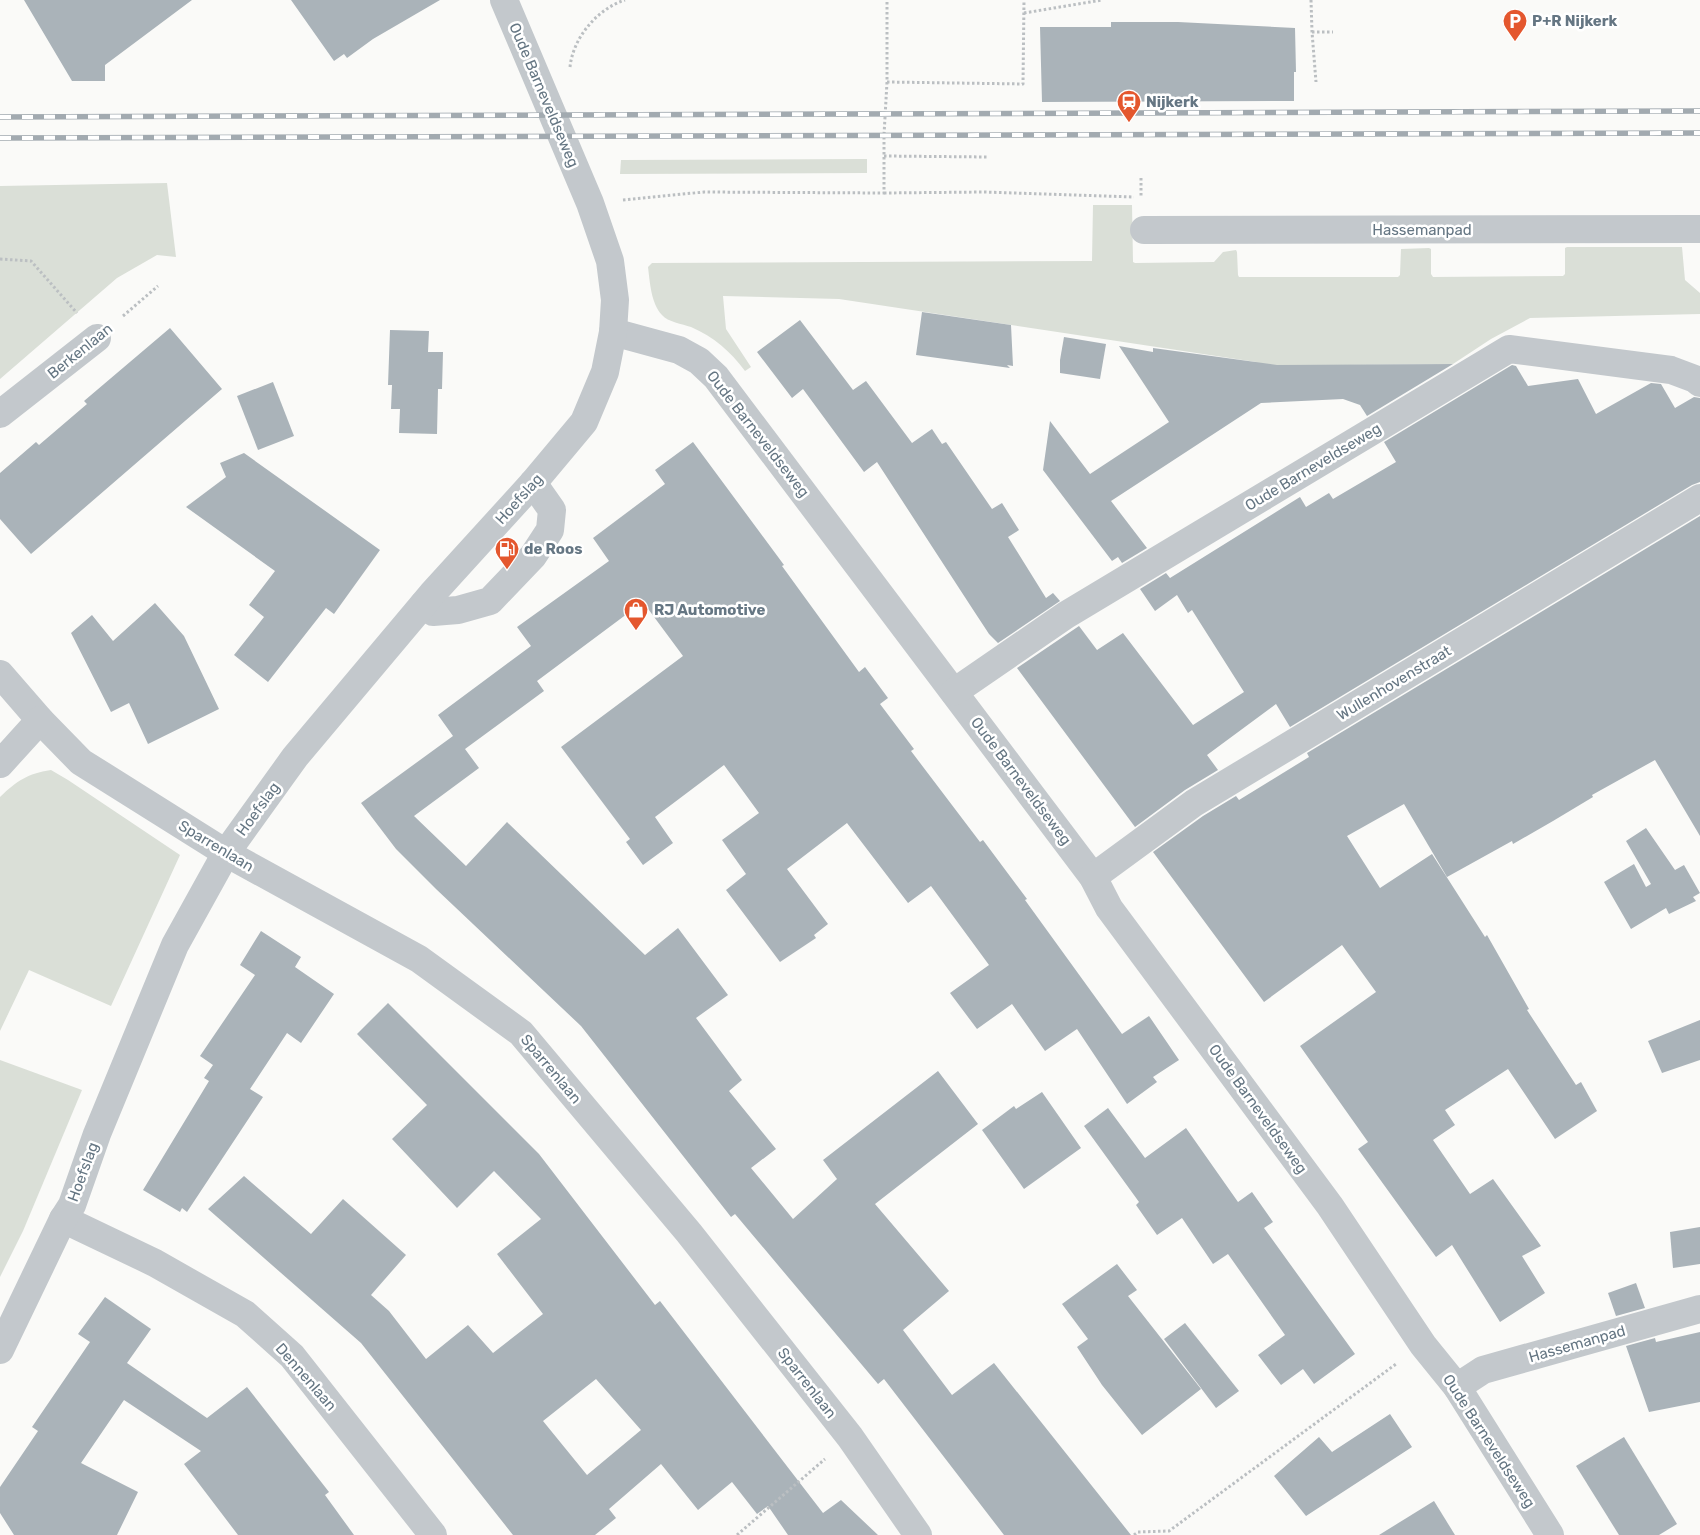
<svg xmlns="http://www.w3.org/2000/svg" width="1700" height="1535" viewBox="0 0 1700 1535" font-family="Rubik,sans-serif">
<style>
.green{fill:#dadfd7}
.building{fill:#aab3b9;fill-rule:evenodd}
.lines{fill:none;stroke-linecap:round;stroke-linejoin:round}
.path{stroke:#bbbfc2;stroke-width:3;stroke-dasharray:2.5 2.5;stroke-linecap:butt}
.minor{stroke:#c3c8cc;stroke-width:28}
.rail-casing{stroke:#a2aab0;stroke-width:5.5}
.rail{stroke:#fff;stroke-width:4;stroke-dasharray:11;stroke-linecap:butt}
.labels{text-anchor:middle;stroke-width:5;stroke-linejoin:round;paint-order:stroke}
.poi-label{font-size:15px;font-weight:bold;fill:#657683;stroke:#fff;text-anchor:start}
.street-label{font-size:15px;fill:#657683;stroke:#fff}
</style>
<rect width="100%" height="100%" fill="#fafaf8"/>
<!-- green -->
<g class="green">
<path d="M 867,159 L 867,173 L 620,174 L 621,160 Z"/>
<path d="M 167,183 L 176,257 L 157,255 L 117,278 L 0,379 L 0,186 Z"/>
<path d="M 1093,205 L 1132,205 L 1133,262 L 1135,263 L 1214,262 L 1223,252 L 1236,250 L 1237,252 L 1238,275 L 1239,277 L 1398,277 L 1400,275 L 1401,249 L 1429,248 L 1431,249 L 1431,274 L 1433,277 L 1563,276 L 1565,274 L 1565,248 L 1567,247 L 1682,247 L 1685,280 L 1700,293 L 1700,314 L 1530,318 L 1491,339 L 1453,364 L 1256,366 L 1256,362 L 839,299 L 723,296 L 726,329 L 751,367 L 745,371 C 730,351 714,337 691,327 C 682,324 668,322 662,315 C 651,303 650,283 648,267 L 652,263 L 1092,261 Z"/>
<path d="M 51,770 L 68,780 L 180,855 L 111,1006 L 29,970 L 0,1031 L 0,797 C 18,780 27,774 51,770 Z"/>
<path d="M 0,1060 L 82,1090 L 23,1231 L 0,1277 Z"/>
</g>
<!-- building -->
<g class="building">
<path d="M 24,0 L 192,0 L 105,65 L 105,81 L 72,81 Z"/>
<path d="M 291,0 L 440,0 L 373,39 L 347,58 L 344,54 L 334,61 Z"/>
<path d="M 1111,22 L 1178,22 L 1295,28 L 1296,72 L 1294,72 L 1294,101 L 1042,102 L 1040,27 L 1111,27 Z"/>
<path d="M 922,312 L 1011,325 L 1013,366 L 1007,365 L 1010,368 L 916,355 Z"/>
<path d="M 800,320 L 853,390 L 866,381 L 912,443 L 932,429 L 942,444 L 946,442 L 992,509 L 1002,503 L 1019,530 L 1008,537 L 1046,598 L 1053,593 L 1060,601 L 998,643 L 989,634 L 970,605 L 877,462 L 864,472 L 803,389 L 792,398 L 757,352 Z"/>
<path d="M 170,328 L 222,389 L 31,554 L 0,519 L 0,473 L 36,442 L 39,445 L 87,404 L 84,401 Z"/>
<path d="M 390,330 L 429,331 L 428,352 L 443,352 L 442,389 L 438,389 L 437,434 L 399,433 L 400,409 L 391,409 L 392,385 L 388,385 Z"/>
<path d="M 1064,337 L 1106,344 L 1100,379 L 1060,373 L 1060,360 Z"/>
<path d="M 1119,346 L 1153,352 L 1153,348 L 1277,365 L 1453,364 L 1367,416 L 1360,405 L 1343,399 L 1261,403 L 1111,501 L 1147,548 L 1122,563 L 1118,557 L 1112,561 L 1043,470 L 1050,421 L 1090,474 L 1169,422 Z"/>
<path d="M 1512,365 L 1516,366 L 1528,386 L 1578,379 L 1596,414 L 1651,383 L 1661,384 L 1675,408 L 1694,397 L 1700,398 L 1700,482 L 1692,485 L 1290,727 L 1276,704 L 1207,755 L 1218,770 L 1185,790 L 1135,827 L 1017,668 L 1079,626 L 1097,650 L 1123,633 L 1193,725 L 1244,692 L 1192,610 L 1188,613 L 1177,595 L 1155,611 L 1140,589 L 1166,573 L 1170,578 L 1300,497 L 1306,507 L 1329,493 L 1333,499 L 1396,462 L 1384,442 Z"/>
<path d="M 273,382 L 294,436 L 258,450 L 237,396 Z"/>
<path d="M 693,442 L 784,565 L 782,566 L 859,672 L 865,667 L 888,698 L 880,704 L 914,749 L 911,751 L 980,842 L 983,840 L 1027,899 L 1025,900 L 1122,1034 L 1149,1016 L 1179,1060 L 1153,1077 L 1157,1082 L 1127,1104 L 1077,1029 L 1045,1051 L 1012,1004 L 977,1029 L 950,993 L 989,965 L 931,886 L 908,903 L 847,823 L 787,869 L 828,924 L 814,935 L 816,938 L 780,962 L 726,890 L 746,874 L 722,840 L 759,813 L 724,765 L 655,817 L 673,843 L 643,865 L 626,842 L 630,839 L 561,747 L 683,656 L 643,602 L 537,681 L 544,691 L 465,749 L 479,768 L 414,816 L 466,866 L 507,822 L 645,955 L 678,928 L 728,995 L 696,1018 L 742,1080 L 729,1091 L 776,1149 L 751,1168 L 793,1219 L 837,1179 L 823,1160 L 938,1071 L 978,1124 L 875,1204 L 949,1291 L 903,1330 L 952,1395 L 994,1363 L 1131,1535 L 1004,1535 L 884,1379 L 878,1384 L 735,1214 L 731,1217 L 581,1026 L 436,889 L 396,849 L 361,803 L 453,736 L 438,715 L 531,646 L 517,627 L 609,561 L 593,538 L 665,484 L 655,470 Z"/>
<path d="M 244,453 L 380,550 L 334,614 L 326,608 L 268,682 L 234,655 L 264,617 L 249,605 L 275,571 L 186,507 L 226,477 L 220,463 Z"/>
<path d="M 1700,516 L 1700,836 L 1655,760 L 1592,795 L 1593,797 L 1553,821 L 1513,844 L 1512,841 L 1447,877 L 1404,804 L 1347,836 L 1380,888 L 1432,854 L 1485,937 L 1487,935 L 1529,1009 L 1527,1010 L 1576,1085 L 1581,1082 L 1597,1111 L 1555,1139 L 1508,1069 L 1445,1110 L 1455,1125 L 1433,1140 L 1470,1194 L 1493,1179 L 1541,1246 L 1522,1256 L 1545,1293 L 1500,1322 L 1452,1245 L 1436,1257 L 1358,1149 L 1368,1142 L 1300,1046 L 1376,992 L 1342,945 L 1264,1002 L 1153,852 L 1203,816 L 1236,796 L 1239,800 L 1309,757 L 1307,753 Z"/>
<path d="M 155,603 L 184,636 L 219,709 L 148,744 L 129,703 L 111,712 L 71,633 L 92,615 L 113,641 Z"/>
<path d="M 1646,828 L 1675,870 L 1684,865 L 1700,893 L 1693,897 L 1696,901 L 1669,914 L 1666,908 L 1631,929 L 1604,882 L 1634,864 L 1646,887 L 1651,884 L 1626,841 Z"/>
<path d="M 261,931 L 301,957 L 295,967 L 334,994 L 301,1043 L 287,1033 L 250,1089 L 263,1097 L 187,1212 L 182,1208 L 180,1212 L 143,1190 L 209,1081 L 204,1078 L 213,1065 L 200,1056 L 255,975 L 240,965 Z"/>
<path d="M 388,1003 L 539,1154 L 655,1305 L 660,1301 L 823,1513 L 841,1500 L 878,1535 L 788,1535 L 768,1506 L 757,1514 L 732,1482 L 698,1510 L 661,1464 L 609,1509 L 616,1518 L 595,1535 L 513,1535 L 361,1343 L 208,1209 L 244,1176 L 311,1234 L 343,1199 L 406,1255 L 371,1295 L 389,1311 L 426,1359 L 468,1325 L 493,1353 L 543,1314 L 497,1254 L 541,1219 L 494,1171 L 457,1208 L 392,1139 L 427,1105 L 357,1034 ZM 596,1379 L 641,1430 L 587,1475 L 543,1421 Z"/>
<path d="M 1700,1020 L 1700,1060 L 1662,1073 L 1648,1041 Z"/>
<path d="M 1042,1092 L 1081,1148 L 1024,1189 L 982,1130 L 1014,1106 L 1016,1109 Z"/>
<path d="M 1108,1108 L 1145,1158 L 1186,1128 L 1238,1202 L 1252,1192 L 1273,1222 L 1264,1228 L 1355,1354 L 1314,1384 L 1303,1369 L 1281,1385 L 1258,1355 L 1285,1335 L 1228,1254 L 1213,1264 L 1182,1218 L 1157,1235 L 1136,1205 L 1139,1202 L 1084,1126 Z"/>
<path d="M 1700,1227 L 1700,1264 L 1673,1268 L 1670,1232 Z"/>
<path d="M 1117,1264 L 1137,1290 L 1128,1296 L 1201,1389 L 1142,1435 L 1102,1385 L 1077,1347 L 1088,1339 L 1062,1304 Z"/>
<path d="M 1636,1283 L 1645,1308 L 1616,1316 L 1608,1293 Z"/>
<path d="M 105,1297 L 151,1329 L 127,1363 L 207,1418 L 247,1387 L 329,1492 L 325,1495 L 354,1535 L 238,1535 L 184,1464 L 201,1451 L 124,1400 L 81,1463 L 138,1492 L 117,1535 L 14,1535 L 0,1513 L 0,1487 L 38,1431 L 32,1427 L 90,1342 L 78,1334 Z"/>
<path d="M 1185,1323 L 1239,1391 L 1216,1408 L 1164,1339 Z"/>
<path d="M 1700,1332 L 1700,1402 L 1649,1412 L 1626,1346 L 1655,1338 L 1656,1342 Z"/>
<path d="M 1390,1414 L 1412,1447 L 1306,1516 L 1274,1476 L 1319,1437 L 1332,1452 Z"/>
<path d="M 1624,1437 L 1677,1524 L 1659,1535 L 1619,1535 L 1576,1466 Z"/>
<path d="M 1434,1501 L 1455,1535 L 1379,1535 Z"/>
</g>
<g class="lines">
<!-- path -->
<g class="path">
<path d="M 1311,0 L 1312,32 L 1316,82"/>
<path d="M 1024,13 L 1102,0"/>
<path d="M 1312,32 L 1333,32"/>
<path d="M 570,67 C 573,38 597,9 625,0"/>
<path d="M 887,82 L 1023,84 L 1024,0"/>
<path d="M 884,156 L 988,157"/>
<path d="M 1141,178 L 1141,196"/>
<path d="M 884,193 L 984,192 L 1134,197"/>
<path d="M 623,200 L 704,192 L 884,193 L 884,135 L 887,82 L 887,0"/>
<path d="M 0,259 L 31,261 L 77,313"/>
<path d="M 123,316 L 158,286"/>
<path d="M 737,1535 L 825,1459"/>
<path d="M 1134,1535 L 1138,1532 L 1169,1531 L 1396,1364"/>
</g>
<!-- minor -->
<g class="minor">
<path d="M 1144,230 L 1700,229"/>
<path d="M 613,332 L 679,350 L 699,361 L 716,377 L 1093,877 L 1109,908 L 1330,1206 L 1423,1345 L 1457,1387 L 1550,1535"/>
<path d="M 0,414 L 97,338"/>
<path d="M 423,605 L 433,612 L 458,610 L 490,601 L 533,556 L 550,530 L 552,510 L 533,483"/>
<path d="M 0,674 L 40,720 L 81,762 L 226,853 L 419,959 L 521,1033 L 689,1233 L 850,1437 L 918,1535"/>
<path d="M 954,692 L 1066,615 L 1509,349 L 1671,370 L 1695,379 L 1700,383"/>
<path d="M 0,764 L 40,720"/>
<path d="M 1093,877 L 1194,803 L 1700,498"/>
<path d="M 63,1219 L 155,1263 L 245,1314 L 292,1356 L 433,1535"/>
<path d="M 0,1350 L 63,1219 L 72,1205 L 97,1134 L 175,945 L 226,853 L 295,757 L 432,594 L 533,483 L 584,422 L 605,372 L 613,332 L 615,300 L 610,261 L 590,203 L 504,0"/>
<path d="M 1457,1387 L 1483,1370 L 1700,1309"/>
</g>
<defs>
<g id="rail">
<path d="M 0,117 L 1700,111"/>
<path d="M 0,138 L 1700,133"/>
</g>
</defs>
<!-- rail casing -->
<use href="#rail" class="rail-casing"/>
<!-- rail -->
<use href="#rail" class="rail"/>
</g>
<!-- icons -->
<defs>
<symbol id="parking-pin" viewBox="-11 -11 22 30"><path d="M0 17L-7.5 6A9.5 9.5 0 1 1 7.5 6Z" fill="#e4572e" stroke="#fff"/><path d="M-3.5-5.5H1a3.5 3.5 0 0 1 0 7H-1V5.5H-3.5ZM-1-3.4V-.6H.8a1.4 1.4 0 0 0 0-2.8Z" fill="#fff"/></symbol>
<symbol id="station-pin" viewBox="-11 -11 22 30"><path d="M0 17L-7.5 6A9.5 9.5 0 1 1 7.5 6Z" fill="#e4572e" stroke="#fff"/><path d="M-3-6H3Q5-6 5-4V2Q5 4 3 4L4.5 6H3L1.5 4h-3L-3 6H-4.5L-3 4Q-5 4-5 2V-4Q-5-6-3-6ZM-3.5-4v3h7v-3ZM-3.5 1v1.5H-2V1ZM2 1v1.5H3.5V1Z" fill="#fff"/></symbol>
<symbol id="fuel-pin" viewBox="-11 -11 22 30"><path d="M0 17L-7.5 6A9.5 9.5 0 1 1 7.5 6Z" fill="#e4572e" stroke="#fff"/><path d="M-5.5-6h7V0h2V4h1.3V-2.5L3-4.5l.8-.8L6-3V5H2.5V1h-1V6h-7ZM-4.2-4.7v3.2H.2V-4.7Z" fill="#fff"/></symbol>
<symbol id="shop-pin" viewBox="-11 -11 22 30"><path d="M0 17L-7.5 6A9.5 9.5 0 1 1 7.5 6Z" fill="#e4572e" stroke="#fff"/><path d="M-5-2.5h2.3a2.7 3.5 0 0 1 5.4 0H5L5.5 6h-11ZM-1.5-2.5h3a1.5 2.3 0 0 0-3 0Z" fill="#fff"/></symbol>
</defs>
<g fill-rule="evenodd">
<use href="#parking-pin" x="1501" y="7" width="28" height="38"/>
<use href="#station-pin" x="1115" y="88" width="28" height="38"/>
<use href="#fuel-pin" x="493" y="535" width="28" height="38"/>
<use href="#shop-pin" x="622" y="596" width="28" height="38"/>
</g>
<g class="labels">
<!-- poi labels -->
<g class="poi-label">
<text x="1532" y="26">P+R Nijkerk</text>
<text x="1146" y="107">Nijkerk</text>
<text x="524" y="554">de Roos</text>
<text x="654" y="615">RJ Automotive</text>
</g>
<!-- street labels -->
<g class="street-label">
<text transform="translate(544 95) rotate(67)" y="5">Oude Barneveldseweg</text>
<text x="1422" y="235">Hassemanpad</text>
<text transform="translate(80 351) rotate(-39)" y="5">Berkenlaan</text>
<text transform="translate(758 434) rotate(52)" y="5">Oude Barneveldseweg</text>
<text transform="translate(1313 467) rotate(-31)" y="5">Oude Barneveldseweg</text>
<text transform="translate(519 499) rotate(-48)" y="5">Hoefslag</text>
<text transform="translate(1394 683) rotate(-31)" y="5">Wullenhovenstraat</text>
<text transform="translate(1021 781) rotate(53)" y="5">Oude Barneveldseweg</text>
<text transform="translate(258 809) rotate(-54)" y="5">Hoefslag</text>
<text transform="translate(216 846) rotate(31)" y="5">Sparrenlaan</text>
<text transform="translate(551 1069) rotate(50)" y="5">Sparrenlaan</text>
<text transform="translate(1258 1109) rotate(54)" y="5">Oude Barneveldseweg</text>
<text transform="translate(83 1172) rotate(-70)" y="5">Hoefslag</text>
<text transform="translate(1577 1344) rotate(-16)" y="5">Hassemanpad</text>
<text transform="translate(306 1377) rotate(49)" y="5">Dennenlaan</text>
<text transform="translate(807 1383) rotate(52)" y="5">Sparrenlaan</text>
<text transform="translate(1489 1441) rotate(57)" y="5">Oude Barneveldseweg</text>
</g>
</g>
</svg>
